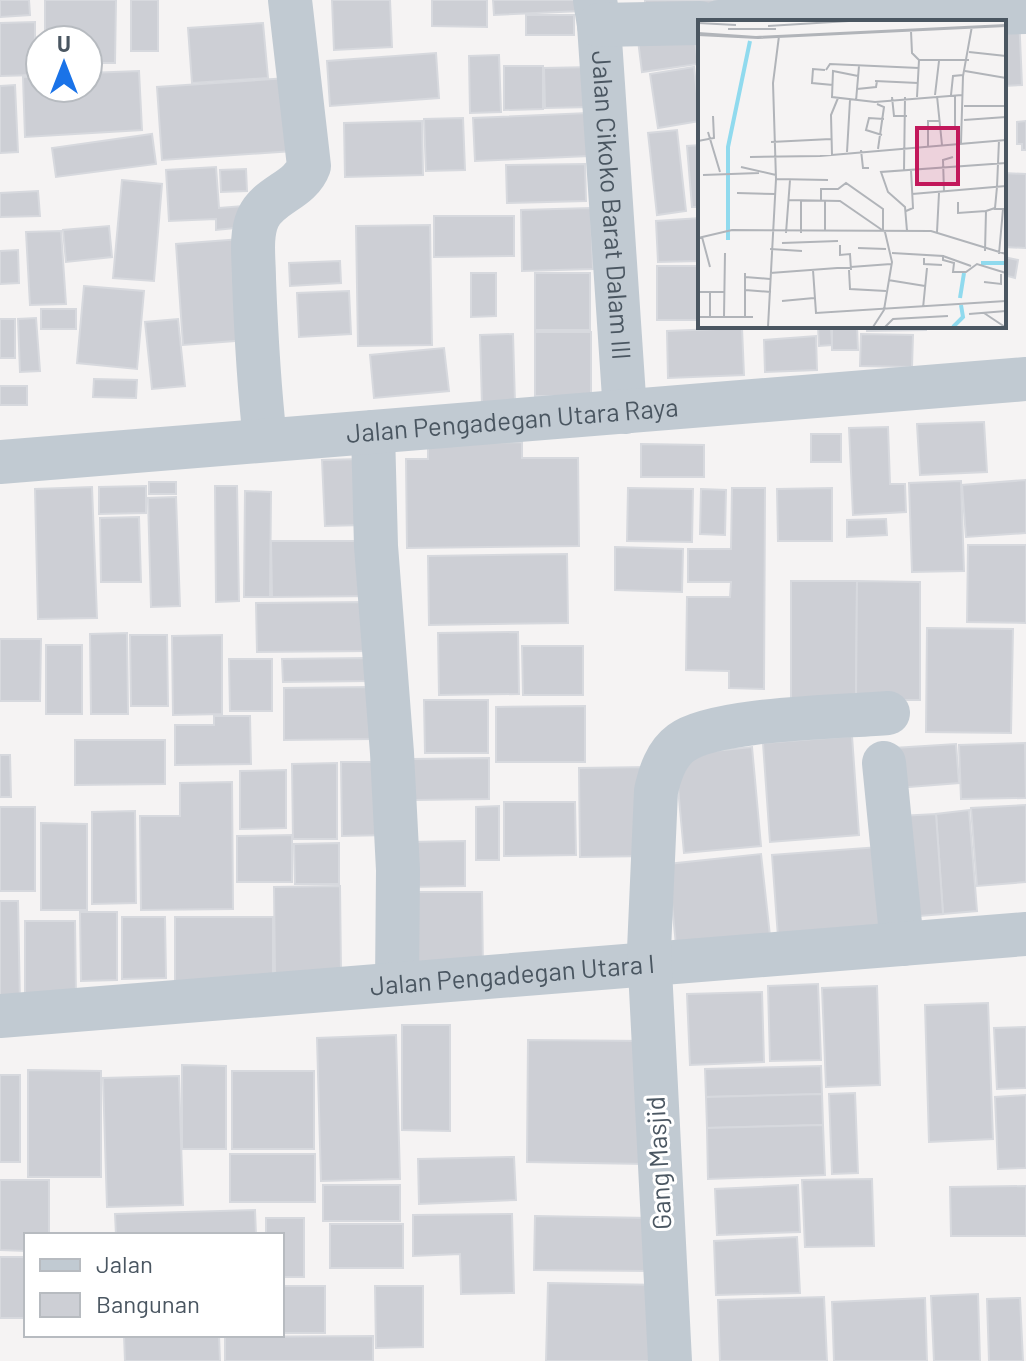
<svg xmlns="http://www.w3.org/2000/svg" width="1026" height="1361" viewBox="0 0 1026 1361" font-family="Barlow,sans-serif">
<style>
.building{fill:#cdcfd5;stroke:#d7d9de;stroke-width:2}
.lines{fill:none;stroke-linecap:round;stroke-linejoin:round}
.minor{stroke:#c1cad2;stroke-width:44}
.labels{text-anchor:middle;stroke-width:6;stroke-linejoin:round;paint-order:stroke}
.street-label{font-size:26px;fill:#4a5661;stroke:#fff}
.inset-river{fill:none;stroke:#90daee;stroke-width:4}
.inset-road{fill:none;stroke:#b1b4b9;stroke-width:2}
.view{fill:#c2185b;fill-opacity:0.15;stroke:#c2185b;stroke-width:4}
.inset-edge{fill:none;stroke:#4a5661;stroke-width:4}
</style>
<rect width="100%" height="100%" fill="#f5f3f3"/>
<!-- building -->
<g class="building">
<path d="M 0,0 L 29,0 L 30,15 L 0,17 Z"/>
<path d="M 45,0 L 116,0 L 115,63 L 88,63 L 88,40 L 45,40 Z"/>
<rect x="131" y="0" width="27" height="51"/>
<path d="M 332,0 L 390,0 L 392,47 L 334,50 Z"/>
<path d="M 432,0 L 487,0 L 487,27 L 432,26 Z"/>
<path d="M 493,0 L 580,0 L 581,11 L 494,15 Z"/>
<path d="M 645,0 L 728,0 L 728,7 L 645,8 Z"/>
<rect x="526" y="15" width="48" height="20"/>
<path d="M 1019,15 L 1022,85 L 1004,86 L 1004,22 Z"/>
<path d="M 35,22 L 35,75 L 0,76 L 0,23 Z"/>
<path d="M 263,23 L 268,78 L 192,83 L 188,28 Z"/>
<path d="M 693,25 L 698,64 L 642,72 L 637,32 Z"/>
<path d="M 436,53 L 439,98 L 330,106 L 327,61 Z"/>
<path d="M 499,55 L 501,112 L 470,113 L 469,56 Z"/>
<path d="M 504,66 L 543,66 L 543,109 L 504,110 Z"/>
<path d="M 593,67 L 593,107 L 545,108 L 544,68 Z"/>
<path d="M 694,67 L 700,121 L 658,128 L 650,74 Z"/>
<path d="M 139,71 L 142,130 L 25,137 L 23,77 L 40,76 L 40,88 L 88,88 L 88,73 Z"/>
<path d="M 288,78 L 293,151 L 162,160 L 157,87 Z"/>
<path d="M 15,85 L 18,152 L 0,153 L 0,86 Z"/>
<path d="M 588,113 L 589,156 L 475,161 L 473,118 Z"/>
<path d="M 463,118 L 465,170 L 426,171 L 424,119 Z"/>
<path d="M 422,121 L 423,175 L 345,177 L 344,123 Z"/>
<path d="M 1026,121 L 1026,150 L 1022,150 L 1022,144 L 1017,144 L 1017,122 Z"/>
<path d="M 677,130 L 686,211 L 657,215 L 648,133 Z"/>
<path d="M 152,134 L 156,164 L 56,177 L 52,148 Z"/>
<path d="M 700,145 L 700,207 L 692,207 L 687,146 Z"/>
<path d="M 585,164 L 586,201 L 507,203 L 506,165 Z"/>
<path d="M 216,167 L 219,208 L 243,206 L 245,227 L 216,230 L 216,219 L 169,221 L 166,170 Z"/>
<path d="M 246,169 L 247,191 L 221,192 L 220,170 Z"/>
<path d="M 1004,173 L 1026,174 L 1026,248 L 1004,247 Z"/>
<path d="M 122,180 L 162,184 L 154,281 L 113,278 Z"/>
<path d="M 38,191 L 40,216 L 0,217 L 0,193 Z"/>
<path d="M 591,208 L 593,269 L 522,271 L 521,210 Z"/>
<path d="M 434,216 L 514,216 L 514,256 L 434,257 Z"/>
<path d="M 700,218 L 700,261 L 658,262 L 656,221 Z"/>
<path d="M 430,225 L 432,345 L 358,346 L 356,226 Z"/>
<path d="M 109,226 L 112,257 L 66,262 L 63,230 Z"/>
<path d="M 61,231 L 66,304 L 30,305 L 26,232 Z"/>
<path d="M 241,239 L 248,340 L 183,345 L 176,244 Z"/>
<path d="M 18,250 L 19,283 L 0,284 L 0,251 Z"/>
<path d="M 1004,257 L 1018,260 L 1015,278 L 1004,275 Z"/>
<path d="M 340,261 L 341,283 L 290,286 L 289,263 Z"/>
<rect x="657" y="266" width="43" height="54"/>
<path d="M 471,273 L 496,273 L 496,316 L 471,317 Z"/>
<rect x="535" y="273" width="55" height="57"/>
<path d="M 84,286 L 144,291 L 137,369 L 77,363 Z"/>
<path d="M 349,291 L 351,334 L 299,337 L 297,293 Z"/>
<rect x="41" y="309" width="35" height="20"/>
<path d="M 36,318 L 40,371 L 20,372 L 18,319 Z"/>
<rect x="0" y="319" width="15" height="39"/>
<path d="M 178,319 L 185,386 L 152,389 L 145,322 Z"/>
<path d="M 818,326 L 831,326 L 832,345 L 819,346 Z"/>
<path d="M 832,326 L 857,326 L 858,350 L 832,350 Z"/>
<path d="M 867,326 L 926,326 L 926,330 L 867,331 Z"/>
<path d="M 742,328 L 744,375 L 668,378 L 667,331 Z"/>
<rect x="535" y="332" width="56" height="64"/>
<path d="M 513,334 L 515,404 L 482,405 L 480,335 Z"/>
<path d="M 861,334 L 913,335 L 912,367 L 860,366 Z"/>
<path d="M 816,336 L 817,370 L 765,372 L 764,340 Z"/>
<path d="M 444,348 L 449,391 L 374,398 L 370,355 Z"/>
<path d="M 94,379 L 137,380 L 136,398 L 93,397 Z"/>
<rect x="0" y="386" width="27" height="19"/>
<path d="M 984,422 L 987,472 L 920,475 L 917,424 Z"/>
<path d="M 888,427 L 890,484 L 905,484 L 906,512 L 853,515 L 849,428 Z"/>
<rect x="811" y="434" width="30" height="28"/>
<path d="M 522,442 L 522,458 L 578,458 L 579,546 L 407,548 L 406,459 L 428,459 L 428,443 Z"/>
<path d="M 641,444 L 704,445 L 704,477 L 641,477 Z"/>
<path d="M 362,459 L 364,525 L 325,526 L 322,460 Z"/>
<path d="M 1026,480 L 1026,533 L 966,537 L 962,485 Z"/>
<path d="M 961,481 L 964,571 L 912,572 L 909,483 Z"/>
<rect x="149" y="482" width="27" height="12"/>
<path d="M 146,486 L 146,513 L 99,514 L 99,487 Z"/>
<path d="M 215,486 L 237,486 L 239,601 L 216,602 Z"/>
<path d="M 92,487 L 97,618 L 38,619 L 35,489 Z"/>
<path d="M 628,488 L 693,489 L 692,542 L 627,541 Z"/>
<path d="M 732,488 L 765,488 L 764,689 L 729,688 L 729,671 L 686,670 L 687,597 L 730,597 L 731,582 L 688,582 L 688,549 L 731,549 Z"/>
<path d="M 832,488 L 832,541 L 778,541 L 777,489 Z"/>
<path d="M 701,489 L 726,490 L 725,535 L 700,534 Z"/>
<path d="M 245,491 L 271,492 L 270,597 L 244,597 Z"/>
<path d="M 176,497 L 180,606 L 151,607 L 148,498 Z"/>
<path d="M 139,517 L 141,582 L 101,582 L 100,518 Z"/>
<path d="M 886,519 L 887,535 L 847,537 L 847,520 Z"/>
<path d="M 271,541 L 372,541 L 373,596 L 272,597 Z"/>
<path d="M 968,545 L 1026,545 L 1026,623 L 967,622 Z"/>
<path d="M 615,547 L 683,549 L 682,592 L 615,590 Z"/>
<path d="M 567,554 L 568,623 L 429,625 L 428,556 Z"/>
<path d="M 791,581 L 857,581 L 856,700 L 791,700 Z"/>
<path d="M 857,581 L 920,582 L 920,700 L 856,700 Z"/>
<path d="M 368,602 L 369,651 L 257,652 L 256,603 Z"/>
<path d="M 927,628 L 1013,629 L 1011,733 L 926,732 Z"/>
<path d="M 518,632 L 519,694 L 439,695 L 438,633 Z"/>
<path d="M 127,633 L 128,714 L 91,714 L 90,634 Z"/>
<path d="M 130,635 L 167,635 L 168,706 L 131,706 Z"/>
<path d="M 222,635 L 222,714 L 173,715 L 172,636 Z"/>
<path d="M 0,639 L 41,639 L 40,701 L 0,701 Z"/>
<rect x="46" y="645" width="36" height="69"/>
<path d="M 522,646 L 583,646 L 583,695 L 523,695 Z"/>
<path d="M 368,658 L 369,681 L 283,682 L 282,659 Z"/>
<path d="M 229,659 L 272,659 L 272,711 L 230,711 Z"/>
<path d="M 371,687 L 372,739 L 284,740 L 284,688 Z"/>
<path d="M 424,700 L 488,700 L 488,753 L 425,753 Z"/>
<path d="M 585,706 L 585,762 L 496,762 L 496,707 Z"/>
<path d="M 214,716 L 250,716 L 251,764 L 175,765 L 175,725 L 214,725 Z"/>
<path d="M 852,736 L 859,835 L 770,842 L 763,743 Z"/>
<path d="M 75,740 L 165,740 L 165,784 L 75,785 Z"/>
<path d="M 1025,743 L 1026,798 L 961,799 L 959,745 Z"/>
<path d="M 956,744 L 959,783 L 897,788 L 894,748 Z"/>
<path d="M 752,747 L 761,846 L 684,853 L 675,755 Z"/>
<path d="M 0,755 L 10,755 L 11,797 L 0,797 Z"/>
<path d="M 489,758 L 489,799 L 414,800 L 413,759 Z"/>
<path d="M 341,762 L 387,762 L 388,835 L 342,836 Z"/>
<path d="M 337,763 L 337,839 L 293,839 L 292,764 Z"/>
<path d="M 649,767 L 650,856 L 580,857 L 579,768 Z"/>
<path d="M 286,770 L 286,828 L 240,829 L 240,771 Z"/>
<path d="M 232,782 L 233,909 L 141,910 L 140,816 L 180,816 L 180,783 Z"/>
<path d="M 504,802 L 575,802 L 576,855 L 504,856 Z"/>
<path d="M 1026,805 L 1026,882 L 977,886 L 971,808 Z"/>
<path d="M 499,806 L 499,860 L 476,860 L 476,807 Z"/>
<rect x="0" y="807" width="35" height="84"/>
<path d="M 969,810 L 977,911 L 943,914 L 936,814 Z"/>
<path d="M 135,811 L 136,903 L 92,904 L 92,812 Z"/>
<path d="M 936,814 L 943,914 L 907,917 L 899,816 Z"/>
<path d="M 41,823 L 87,824 L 87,910 L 41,910 Z"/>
<path d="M 292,835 L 292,882 L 237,882 L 237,836 Z"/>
<path d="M 465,841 L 465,886 L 408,887 L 408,842 Z"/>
<path d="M 339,843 L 339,884 L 295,884 L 294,844 Z"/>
<path d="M 879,847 L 884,929 L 778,937 L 772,855 Z"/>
<path d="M 761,854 L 771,945 L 677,955 L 668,864 Z"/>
<path d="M 340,886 L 341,974 L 275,975 L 274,887 Z"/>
<path d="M 405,892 L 482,892 L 483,972 L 405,973 Z"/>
<path d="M 0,901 L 18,901 L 20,1005 L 0,1006 Z"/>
<path d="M 80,912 L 117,912 L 117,980 L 81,981 Z"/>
<path d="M 122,917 L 165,917 L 166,978 L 122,979 Z"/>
<path d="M 175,917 L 273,917 L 273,988 L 175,989 Z"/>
<path d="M 25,921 L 75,921 L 76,999 L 25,999 Z"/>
<path d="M 818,984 L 821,1060 L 770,1061 L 768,986 Z"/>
<path d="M 877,986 L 880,1085 L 826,1087 L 822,988 Z"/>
<path d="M 762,992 L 764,1062 L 690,1065 L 687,994 Z"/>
<path d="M 988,1003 L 993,1139 L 929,1142 L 925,1005 Z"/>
<path d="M 402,1025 L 450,1025 L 450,1131 L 402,1130 Z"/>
<path d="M 1026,1027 L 1026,1088 L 997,1089 L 994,1028 Z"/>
<path d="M 396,1035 L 400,1179 L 321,1181 L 317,1038 Z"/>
<path d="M 528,1040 L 648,1041 L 646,1164 L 527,1162 Z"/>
<path d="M 182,1065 L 226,1066 L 226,1149 L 182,1149 Z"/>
<path d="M 821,1066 L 822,1094 L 706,1097 L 705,1069 Z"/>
<path d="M 28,1070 L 101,1071 L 101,1177 L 28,1177 Z"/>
<rect x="232" y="1071" width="82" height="78"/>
<rect x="0" y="1075" width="20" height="87"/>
<path d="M 179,1076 L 183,1205 L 107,1207 L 103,1078 Z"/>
<path d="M 855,1093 L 858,1173 L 832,1174 L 829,1094 Z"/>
<path d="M 822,1094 L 823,1125 L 707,1128 L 706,1097 Z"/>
<path d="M 1026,1095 L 1026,1168 L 998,1169 L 995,1097 Z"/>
<path d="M 823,1125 L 825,1175 L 708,1179 L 707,1128 Z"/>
<rect x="230" y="1154" width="85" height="48"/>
<path d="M 514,1157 L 516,1200 L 419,1204 L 418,1159 Z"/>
<path d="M 872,1179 L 874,1246 L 805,1247 L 802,1180 Z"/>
<path d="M 0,1180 L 49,1180 L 49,1235 L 26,1235 L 26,1251 L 0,1250 Z"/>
<rect x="323" y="1185" width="77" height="36"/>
<path d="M 798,1185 L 800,1232 L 717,1235 L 715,1189 Z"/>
<path d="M 1026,1186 L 1026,1236 L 951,1236 L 950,1187 Z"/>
<path d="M 255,1210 L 256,1235 L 116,1235 L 115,1214 Z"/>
<path d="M 512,1214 L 514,1293 L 461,1294 L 460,1254 L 413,1256 L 413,1215 Z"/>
<path d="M 535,1216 L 650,1218 L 650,1271 L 534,1270 Z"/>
<path d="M 266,1218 L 304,1218 L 304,1277 L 282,1277 L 282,1235 L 266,1235 Z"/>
<rect x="330" y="1224" width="73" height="44"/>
<path d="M 797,1237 L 800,1293 L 716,1295 L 714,1241 Z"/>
<rect x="0" y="1257" width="26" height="61"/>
<path d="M 548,1283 L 662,1285 L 661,1361 L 546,1361 Z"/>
<rect x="282" y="1286" width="43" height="47"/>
<path d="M 375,1286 L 423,1286 L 423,1347 L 376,1348 Z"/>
<path d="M 978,1294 L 980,1361 L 934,1361 L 931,1296 Z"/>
<path d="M 824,1297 L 827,1361 L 720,1361 L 718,1300 Z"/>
<path d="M 925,1298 L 927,1361 L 834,1361 L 832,1302 Z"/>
<path d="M 1020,1298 L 1023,1361 L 989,1361 L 987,1299 Z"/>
<path d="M 124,1335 L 219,1335 L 220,1361 L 125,1361 Z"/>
<path d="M 373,1336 L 373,1361 L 225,1361 L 225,1337 Z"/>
</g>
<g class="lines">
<!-- minor -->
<g class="minor">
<path id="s1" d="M 595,0 L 599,25 L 625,412"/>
<path d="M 719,22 L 1026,12"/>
<path d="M 599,25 L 700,23"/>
<path d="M 373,432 L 376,546 L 392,753 L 398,870 L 397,984"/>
<path d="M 265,440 C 259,386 256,333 254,279 C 254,260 250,236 258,218 C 269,194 300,191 309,166 L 290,0"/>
<path id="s2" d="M 0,462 L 1026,379"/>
<path d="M 884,763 L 902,944"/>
<path id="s3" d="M 0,1016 L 1026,934"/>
<path d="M 670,1361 L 649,950 L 656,791 C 660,773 666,754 681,743 C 714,718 842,717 888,713"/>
</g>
</g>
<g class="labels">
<!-- street labels -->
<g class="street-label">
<text dy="9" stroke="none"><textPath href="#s1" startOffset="206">Jalan Cikoko Barat Dalam III</textPath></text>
<text dy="9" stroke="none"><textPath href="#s2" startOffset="514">Jalan Pengadegan Utara Raya</textPath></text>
<text dy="9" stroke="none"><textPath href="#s3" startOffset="514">Jalan Pengadegan Utara I</textPath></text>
<text transform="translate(659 1163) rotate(-93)" y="9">Gang Masjid</text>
</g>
</g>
<!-- overview -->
<g transform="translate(698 20)">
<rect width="308" height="308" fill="#f5f3f3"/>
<path class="inset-river" d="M 30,220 L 30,127 L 52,21M 283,243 L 308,243M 262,278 L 266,253M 255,307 L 265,297 L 263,285"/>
<path class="inset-road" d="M 38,1 L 76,1M 0,3 L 38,5M 70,6 L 151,1M 30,9 L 78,9M 213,11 L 214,33 L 221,40M 0,13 L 58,17 L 308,5M 0,15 L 60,18 L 308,6M 271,32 L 308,36M 221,40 L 271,40M 127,50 L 115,49 L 114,63 L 135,65M 128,50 L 132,44 L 221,48M 267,51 L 308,58M 160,56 L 135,51 L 134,77 L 177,82 L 264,75M 177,61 L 220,63M 159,69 L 178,67 L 179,61M 237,75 L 241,41M 253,75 L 255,56 L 265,55M 257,75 L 257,109M 239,76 L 244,125M 194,77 L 196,96 L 209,96M 219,77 L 221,40M 158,81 L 161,46M 179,84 L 186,87 L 180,129M 266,86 L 308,86M 266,100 L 308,97M 10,112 L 22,152M 184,115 L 168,110 L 171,98 L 186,99M 0,121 L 16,118 L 15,96M 73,122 L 133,119M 263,123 L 265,56 L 274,6M 230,126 L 230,101 L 241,101M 163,130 L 165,148 L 171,148M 149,132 L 152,80M 134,135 L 133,95 L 140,78M 52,137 L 122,136 L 308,120M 43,147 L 78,155M 206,151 L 207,77M 5,155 L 61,153M 78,159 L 130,160M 299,167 L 301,120M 246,171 L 245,140 L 255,137M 39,173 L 77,174M 214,174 L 308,166M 91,180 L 142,181 L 187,212 L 194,242 L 186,290 L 175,307M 103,180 L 103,213M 123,180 L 123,169 L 140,169 L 148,163 L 185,189 L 185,210M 260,182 L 260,193 L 288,191M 296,189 L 305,189 L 301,234M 208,191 L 215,188 L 213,150M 127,211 L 127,180M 209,211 L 207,187 L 190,172 L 183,152 L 308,143M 239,212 L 241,173M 88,213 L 92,160M 4,217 L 12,247M 0,218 L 34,210 L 233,211 L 308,234M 84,223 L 140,221M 142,225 L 142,235 L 152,234 L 153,250M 160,228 L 188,229M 72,229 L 104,231M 287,231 L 288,191 L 297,188 L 299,167M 194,233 L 245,236 L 245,240 L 256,243 L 255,252 L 268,252 L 279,244 L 308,253M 245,236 L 273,246M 226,238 L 226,244 L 244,245M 115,250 L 118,293 L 308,281M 151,250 L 152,269 L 188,271M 72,253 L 193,244M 47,257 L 72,259M 190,260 L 227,266M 286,262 L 303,264 L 303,254M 47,270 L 73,272M 0,272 L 26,272M 84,281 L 116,278M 225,288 L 229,248M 286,293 L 307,307M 271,294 L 308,291M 0,297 L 55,297M 12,297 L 12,272M 26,297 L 27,233M 47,297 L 47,253M 70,307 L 78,159 L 75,63 L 81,16M 187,307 L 195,299 L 250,296"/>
<path class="view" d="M 219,108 L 260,108 L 260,164 L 219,164 Z"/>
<rect width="308" height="308" class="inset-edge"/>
</g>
<!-- legend -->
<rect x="24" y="1233" width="260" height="104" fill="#ffffff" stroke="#b7bbc0" stroke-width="2"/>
<rect x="40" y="1259" width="40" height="12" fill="#c1cad2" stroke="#b7bbc0" stroke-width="2"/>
<text x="96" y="1273" font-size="24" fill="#4a5661">Jalan</text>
<rect x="40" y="1293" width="40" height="24" fill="#cdcfd5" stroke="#b7bbc0" stroke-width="2"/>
<text x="96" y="1313" font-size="24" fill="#4a5661">Bangunan</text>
<!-- north arrow -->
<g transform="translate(64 64)"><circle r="38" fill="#ffffff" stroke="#b7bbc0" stroke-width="2"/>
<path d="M0-6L14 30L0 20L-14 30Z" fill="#1a73e8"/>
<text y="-12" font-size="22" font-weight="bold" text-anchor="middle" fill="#4a5661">U</text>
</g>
</svg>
